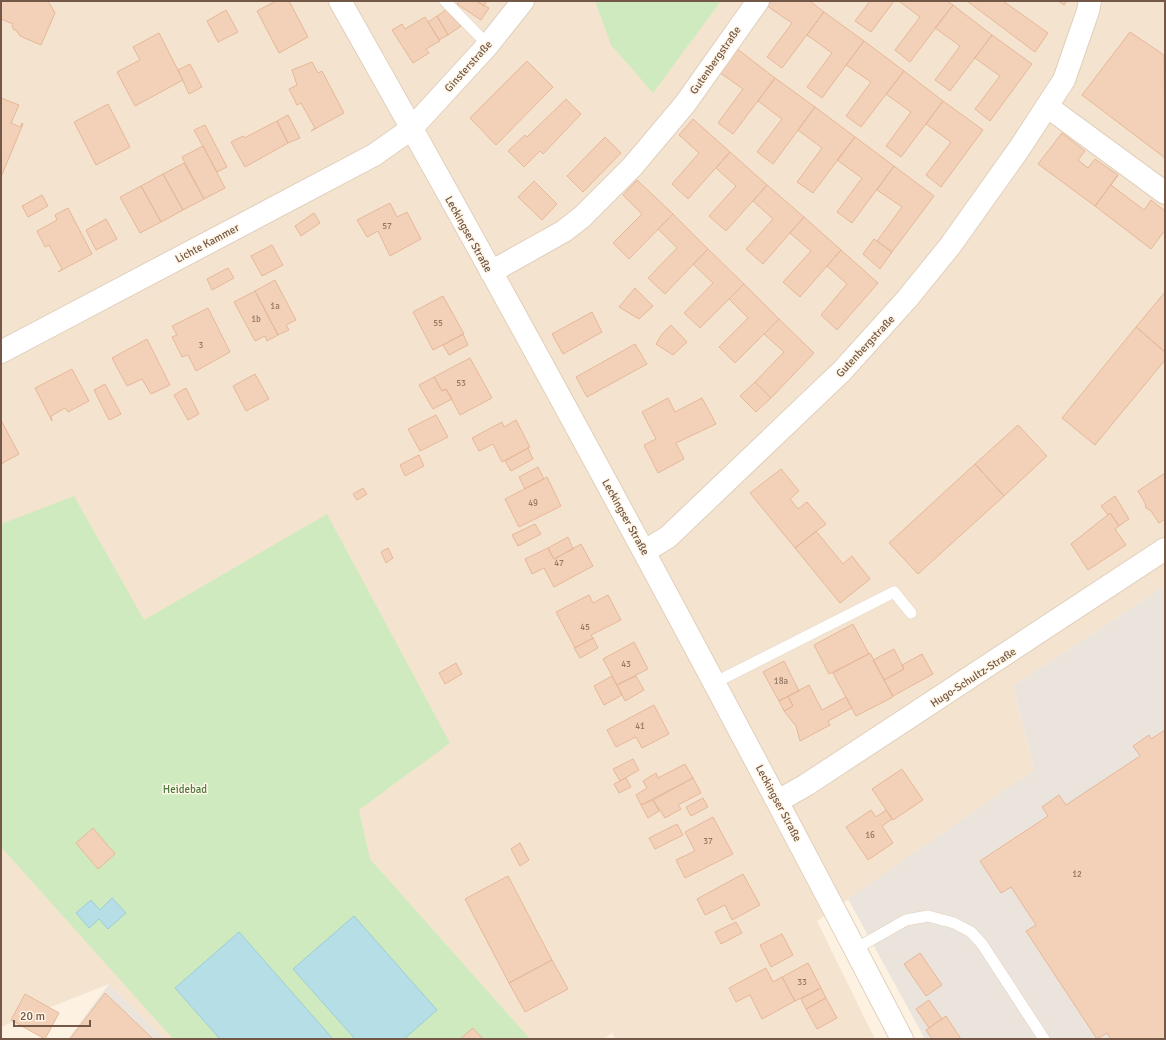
<svg xmlns="http://www.w3.org/2000/svg" width="1166" height="1040" viewBox="0 0 1166 1040" font-family="Signika,sans-serif">
  <style>
    .residential { fill: #f4e4cf }
    .industrial { fill: #ebe4dc }
    .green { fill: #d0eabf }
    .water { fill: #b5dee6; stroke: #9bcdd8 }
    .building { fill: #f3d1b8; stroke: #e6b798 }
    .lines { fill: none; stroke-linecap: round; stroke-linejoin: round }
    .lane-casing { stroke: #e1cfbc; stroke-width: 12 }
    .street-casing { stroke: #e1cfbc; stroke-width: 24 }
    .lane { stroke: #fff; stroke-width: 11 }
    .street { stroke: #fff; stroke-width: 22 }
    .labels { text-anchor: middle; stroke-width: 3; stroke-linejoin: round; paint-order: stroke }
    .number-label { font-size: 9px; fill: #947663 }
    .street-label { font-size: 11px; fill: #745847; stroke: #fff6e7 }
    .park-label { font-size: 11px; fill: #4f7a3f; stroke: #fff6e7 }
  </style>
  <rect width="100%" height="100%" fill="#fdf2e1"/>
  <path class="residential" d="M1,1H1165V586L1013,686L1034,770L817,921L875,1039H615L612,1033L604,1039H164L109,984L1,1027Z"/>
  <path class="industrial" d="M1165,586V1039H925L848,899L1034,770L1013,686Z
    M109,984L164,1039H68Z"/>
  <path class="green" d="M595,1H721L653,93L611,45Z
    M74,496L144,620L327,514L450,743L359,810L370,859L530,1039H173L1,847V524Z"/>
  <path class="water" d="M112,898L126,913L108,929L99,919L89,928L76,913L91,900L100,910Z
    M354,916L437,1010L404,1039H355L293,969Z
    M239,932L333,1039H220L175,988Z"/>
  <path class="building" d="M1,1H48L55,13L41,45L20,36L16,30H14L12,26L13,24L1,19Z
    M276,1H289L308,37L279,53L257,11Z
    M459,1H476L489,8L481,20L457,4Z
    M476,1H487L484,6Z
    M771,1H810L824,12L782,68L767,57L792,23L767,6Z
    M870,1H894L871,32L855,21Z
    M899,1H947L953,5L910,62L895,50L920,17Z
    M967,1H1003L1048,33L1035,52Z
    M1058,1H1067L1064,5Z
    M953,5L992,35L950,91L935,80L960,46L935,28Z
    M226,10L238,32L218,42L207,21Z
    M446,10L461,26L448,35L437,16Z
    M824,12L864,41L822,98L807,87L832,53L807,35Z
    M437,16L448,35L439,40L428,22Z
    M425,17L440,41L426,49L429,53L413,63L392,30L402,24L405,29Z
    M1130,32L1164,55L1165,158L1082,95Z
    M159,33L183,80L135,106L117,72L140,60L133,47Z
    M992,35L1032,64L990,121L975,109L1000,76L975,58Z
    M864,41L904,71L861,127L846,116L871,82L846,65Z
    M736,48L775,78L733,134L718,123L743,89L719,72Z
    M527,61L553,87L496,145L470,118Z
    M312,62L318,73L322,71L344,113L311,131L315,128L301,103L297,105L289,89L297,85L292,70Z
    M190,64L202,87L189,94L178,70Z
    M904,71L943,101L901,157L886,146L911,112L886,94Z
    M775,78L815,107L773,164L757,152L782,119L758,101Z
    M1,98L19,105L11,123L20,127L22,123L23,124L1,177Z
    M566,99L581,114L543,154L540,151L524,167L508,151L525,135L527,137Z
    M943,101L983,130L941,187L926,175L951,142L926,124Z
    M108,104L130,147L96,165L74,122Z
    M815,107L855,137L813,193L797,182L822,148L798,130Z
    M288,115L300,138L288,143L277,121Z
    M693,119L730,152L688,199L672,184L699,153L679,135Z
    M277,121L288,143L245,167L231,142L243,136L244,138Z
    M205,125L227,167L217,172L194,130Z
    M1062,133L1085,151L1078,160L1088,168L1095,159L1118,175L1095,206L1038,164Z
    M605,137L621,153L583,192L567,176Z
    M855,137L894,166L852,223L837,212L862,178L837,160Z
    M203,146L225,188L204,199L182,157Z
    M730,152L767,185L726,231L709,216L736,186L716,168Z
    M184,163L204,199L183,210L163,174Z
    M894,166L934,196L892,252L877,241L902,207L877,190Z
    M163,174L183,210L161,222L141,186Z
    M1118,175L1111,185L1144,210L1151,200L1165,211V230L1151,249L1095,206Z
    M637,180L673,214L629,259L613,243L642,214L623,195Z
    M534,181L557,204L542,220L518,197Z
    M767,185L804,217L763,264L746,249L773,219L753,201Z
    M141,186L161,222L140,233L120,197Z
    M42,195L48,206L28,217L22,206Z
    M390,203L397,217L407,212L421,239L390,256L378,231L367,237L357,220Z
    M68,208L92,254L58,272L62,269L49,245L45,247L37,231L57,220L55,215Z
    M314,213L320,223L301,236L295,226Z
    M673,214L708,249L665,294L648,278L677,248L658,229Z
    M804,217L841,250L800,297L783,282L811,251L790,233Z
    M106,219L117,239L96,250L86,230Z
    M874,239L892,252L880,269L863,254Z
    M272,245L283,265L262,276L251,256Z
    M708,249L744,284L700,328L684,313L713,283L693,264Z
    M841,250L878,283L837,330L821,315L847,284L827,266Z
    M228,268L234,278L212,290L207,279Z
    M275,280L296,320L286,325L289,330L278,335L255,291Z
    M744,284L779,319L735,363L719,347L748,318L729,299Z
    M635,288L653,306L639,319L619,307Z
    M255,291L278,335L267,341L265,336L255,341L234,302Z
    M1165,292V352L1136,327Z
    M443,296L464,334L433,350L413,312Z
    M208,308L230,352L196,371L188,355L182,357L172,337L177,335L172,326Z
    M592,312L602,332L563,354L552,334Z
    M779,319L814,353L771,398L755,382L784,352L764,334Z
    M671,325L687,342L673,355L656,344L662,334Z
    M1136,327L1165,352V360L1095,445L1062,418Z
    M463,334L468,345L449,355L443,345Z
    M147,339L170,385L151,394L142,379L127,386L112,358Z
    M635,344L647,364L587,397L576,377Z
    M470,358L492,398L460,415L446,389L442,391L434,377Z
    M72,369L89,401L68,412L65,408L51,416L52,421L35,388Z
    M255,374L269,399L246,411L233,386Z
    M434,377L442,391L446,389L452,399L433,409L419,385Z
    M755,382L771,398L756,412L740,396Z
    M105,384L121,414L109,420L94,390Z
    M186,388L199,414L188,420L174,395Z
    M668,398L675,412L702,398L716,424L676,443L684,459L658,473L644,445L656,439L642,412Z
    M436,415L448,437L420,451L408,429Z
    M1,420L19,454L1,464Z
    M516,420L530,447L502,462L493,444L479,451L472,438L502,422L504,427Z
    M1018,425L1047,456L1004,496L975,464Z
    M528,448L533,459L511,471L505,461Z
    M419,455L424,466L405,476L400,465Z
    M975,464L1004,496L918,574L889,543Z
    M538,467L544,479L525,489L519,477Z
    M781,469L799,491L790,499L798,509L807,502L826,524L795,548L750,493Z
    M1165,473V519L1159,523L1151,511L1146,508L1145,503L1138,491Z
    M547,477L561,506L519,527L505,499Z
    M363,488L367,494L357,500L353,494Z
    M1115,496L1129,519L1119,526L1110,513L1108,515L1101,506Z
    M1110,513L1119,526L1115,529L1126,545L1088,570L1071,544Z
    M535,524L541,534L518,546L512,535Z
    M816,531L843,564L852,556L870,579L840,603L795,548Z
    M568,537L573,549L554,559L548,548Z
    M581,544L593,566L554,587L544,568L532,574L525,559L548,548L554,559Z
    M388,548L393,558L386,563L381,552Z
    M589,595L593,603L608,595L621,620L591,635L593,638L575,648L556,612Z
    M853,624L869,654L829,674L814,645Z
    M593,638L598,648L580,658L574,648Z
    M634,642L648,669L617,685L603,659Z
    M894,649L904,669L884,680L873,660Z
    M870,653L893,697L856,716L833,673Z
    M922,654L933,674L893,696L884,680L904,669L902,665Z
    M784,661L799,691L779,701L763,672Z
    M456,663L462,674L445,684L439,673Z
    M612,676L622,695L604,705L594,686Z
    M636,676L644,690L625,701L617,685Z
    M809,685L822,710L846,697L852,708L828,721L830,725L800,741L796,726L784,711L793,706L788,696Z
    M788,696L793,706L784,711L779,701Z
    M654,705L669,734L642,748L636,737L616,747L607,730Z
    M1165,730V1039H1111L1107,1033L1097,1039L1026,931L1036,925L1011,887L1001,893L980,861L1048,816L1042,807L1059,795L1066,805L1140,756L1133,746L1149,735L1151,739Z
    M633,759L639,770L620,781L613,769Z
    M685,764L693,778L641,805L636,795L647,788L643,781L656,773L658,778Z
    M902,769L923,800L893,820L872,789Z
    M626,778L631,787L619,793L614,784Z
    M693,778L701,793L678,805L681,809L665,818L653,800Z
    M703,798L708,807L691,816L686,807Z
    M653,800L659,811L648,818L641,805Z
    M871,810L876,817L886,810L892,819L882,826L893,843L868,860L846,827Z
    M713,817L733,854L685,878L676,860L695,851L685,832Z
    M677,824L683,835L655,849L649,838Z
    M93,828L115,854L98,869L76,843Z
    M520,843L529,860L520,866L511,849Z
    M743,874L760,905L732,920L725,905L705,915L697,899Z
    M508,876L552,960L509,983L465,899Z
    M736,922L742,933L721,944L715,932Z
    M782,934L793,955L771,967L760,945Z
    M920,953L942,985L926,996L904,964Z
    M552,960L568,989L525,1012L509,983Z
    M808,963L821,988L795,1001L782,977Z
    M766,968L773,982L782,977L795,1001L762,1019L750,995L736,1002L729,988Z
    M821,988L826,998L806,1009L801,999Z
    M105,993L153,1039H70Z
    M25,994L59,1013L45,1039L11,1020Z
    M826,998L837,1018L817,1029L806,1009Z
    M929,1000L942,1019L929,1028L916,1009Z
    M946,1016L961,1039H932L926,1030Z
    M473,1028L483,1039H460Z"/>
  <g class="lines">
    <g class="lane-casing">
      <path id="lane" d="M445,1L488,45
        M714,683L894,592L911,613
        M855,949L906,920L928,916L954,923L971,932L982,944L1044,1039"/>
    </g>
    <g class="street-casing">
      <path id="street" d="M340,1C534,343 720,690 902,1039
        M1048,107L1165,193
        M491,272L564,231L582,217L632,167L685,104L758,1
        M1,352L374,155L411,129L488,45L523,1
        M645,551L668,537L842,371L907,299L950,246L1019,149L1064,80L1088,11L1090,1
        M778,801L806,785L1165,549"/>
    </g>
    <use href="#lane" class="lane"/>
    <use href="#street" class="street"/>
  </g>
  <g class="labels">
    <g class="number-label">
      <text x="387" y="229">57</text>
      <text x="275" y="309">1a</text>
      <text x="256" y="322">1b</text>
      <text x="438" y="326">55</text>
      <text x="201" y="348">3</text>
      <text x="461" y="386">53</text>
      <text x="533" y="506">49</text>
      <text x="559" y="566">47</text>
      <text x="585" y="630">45</text>
      <text x="626" y="667">43</text>
      <text x="781" y="684">18a</text>
      <text x="640" y="729">41</text>
      <text x="870" y="838">16</text>
      <text x="708" y="844">37</text>
      <text x="1077" y="877">12</text>
      <text x="802" y="985">33</text>
    </g>
    <g class="street-label">
      <text transform="translate(715 60) rotate(-55)" y="4">Gutenbergstraße</text>
      <text transform="translate(468 66) rotate(-48)" y="4">Ginsterstraße</text>
      <text transform="translate(469 234) rotate(61)" y="4">Leckingser Straße</text>
      <text transform="translate(207 243) rotate(-28)" y="4">Lichte Kammer</text>
      <text transform="translate(865 346) rotate(-47)" y="4">Gutenbergstraße</text>
      <text transform="translate(626 517) rotate(61)" y="4">Leckingser Straße</text>
      <text transform="translate(973 677) rotate(-33)" y="4">Hugo-Schultz-Straße</text>
      <text transform="translate(779 803) rotate(62)" y="4">Leckingser Straße</text>
    </g>
    <g class="park-label">
      <text x="185" y="793">Heidebad</text>
    </g>
  </g>
  <rect width="1166" height="1040" fill="none" stroke="#745847" stroke-width="4"/>
  <path d="M14 1020v6h76v-6" fill="none" stroke="#745847" stroke-width="2"/>
  <text x="20" y="1020" font-size="12" fill="#745847" stroke="#fff6e7" stroke-width="3" paint-order="stroke">20 m</text>
</svg>
